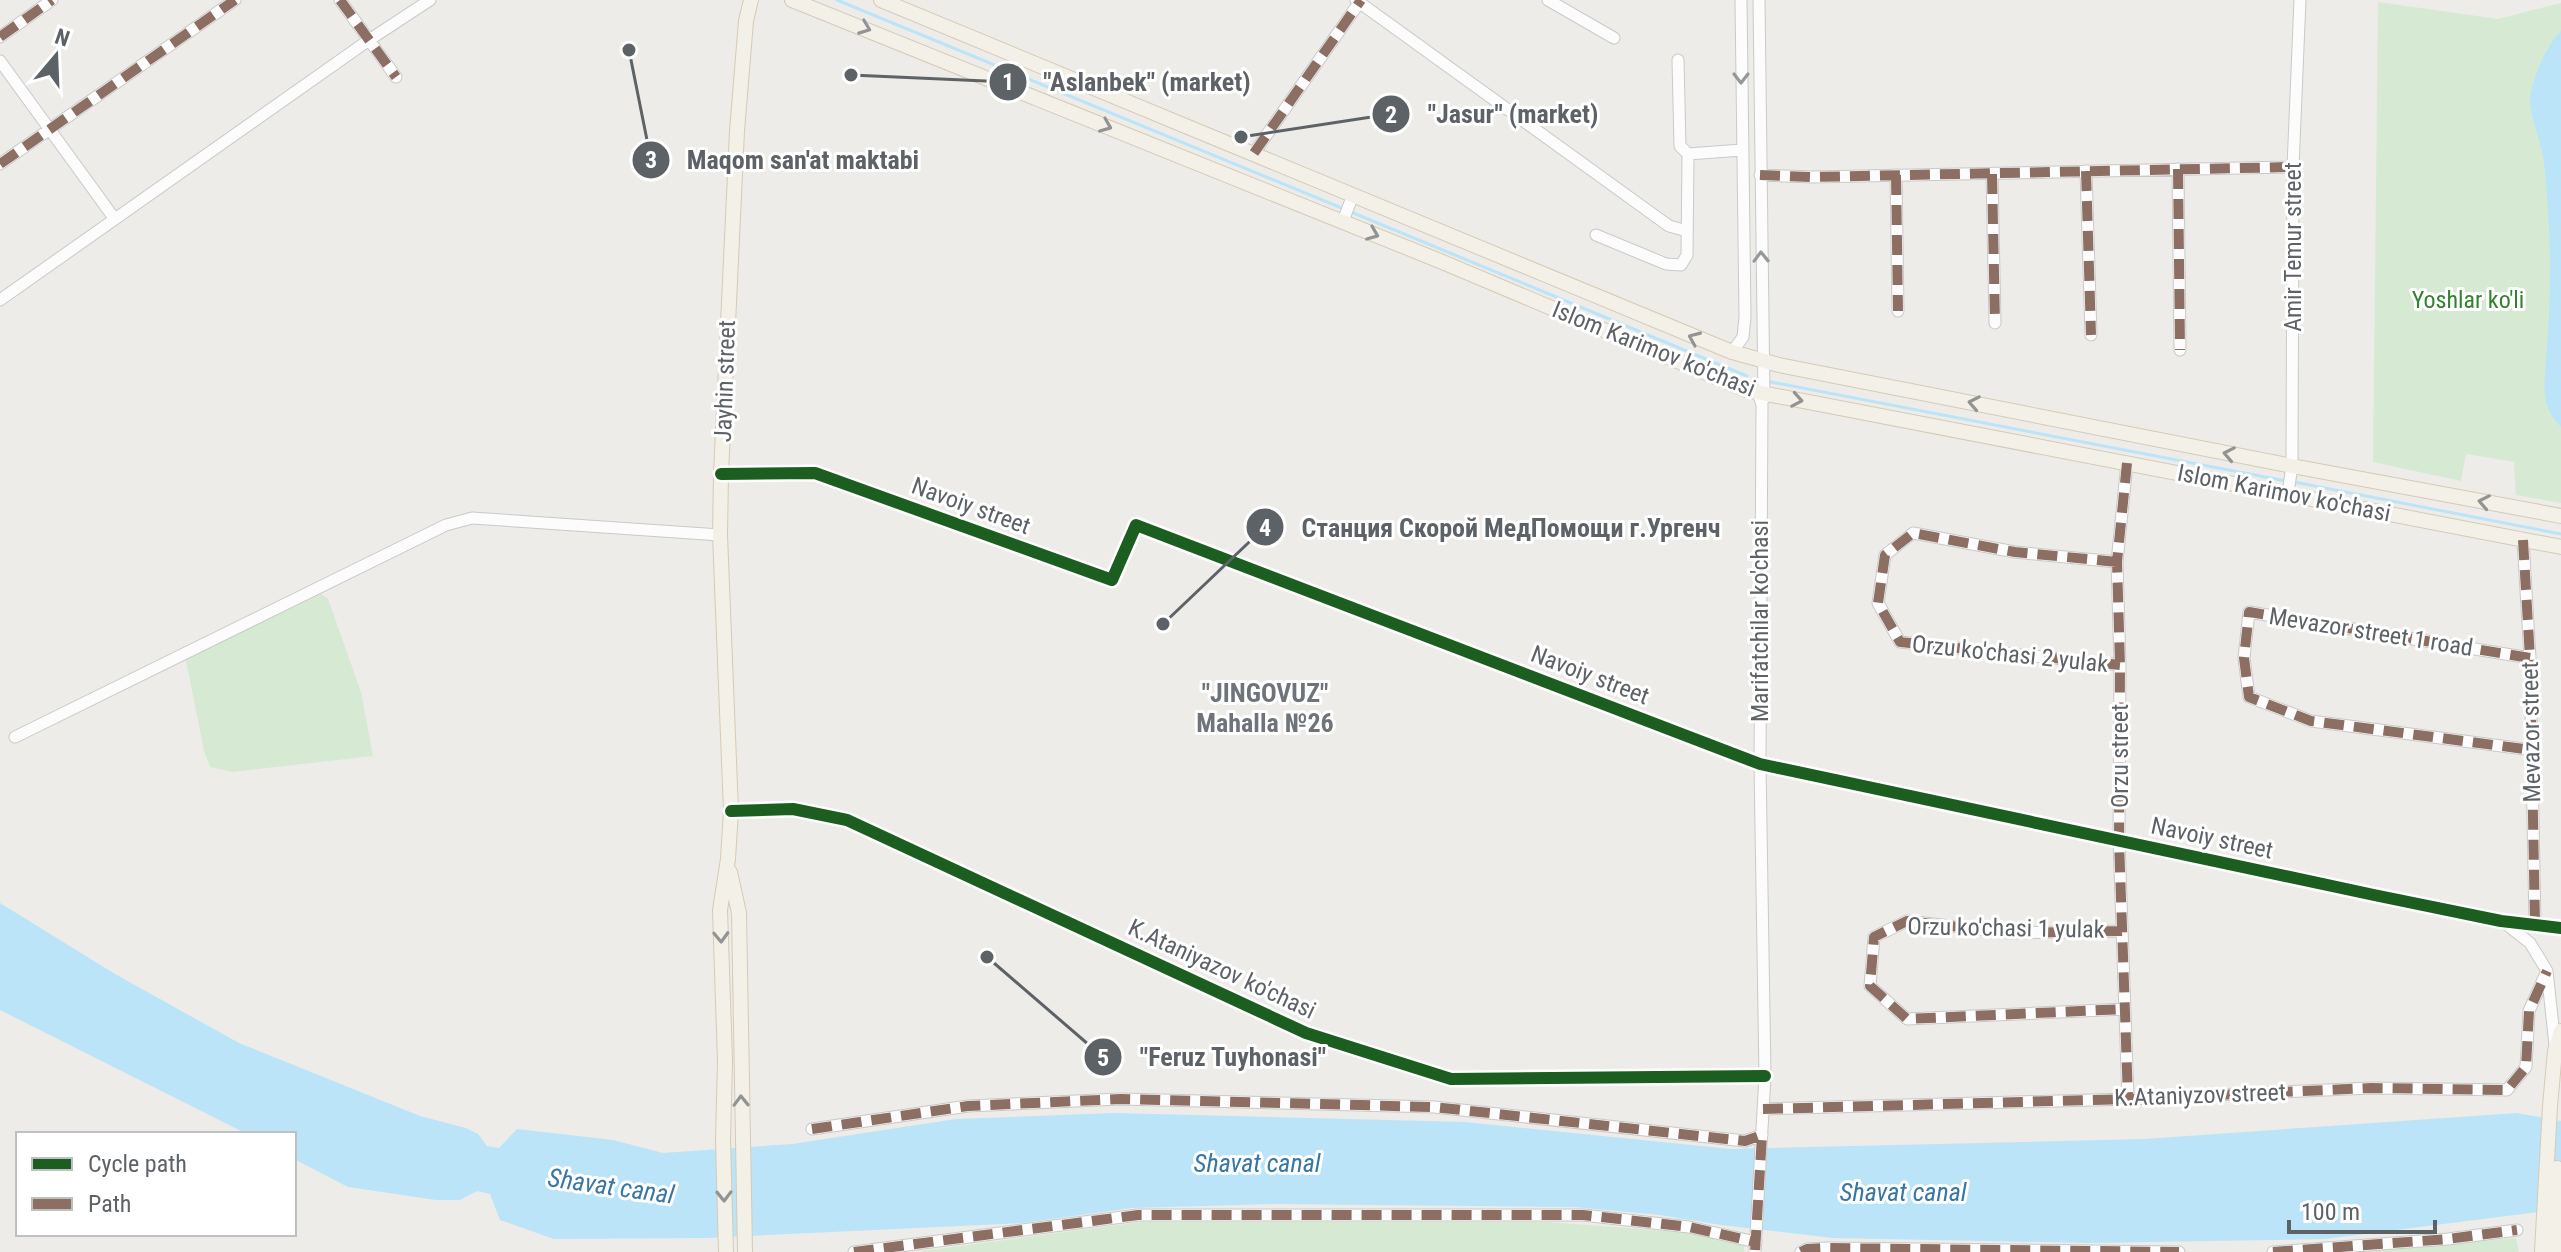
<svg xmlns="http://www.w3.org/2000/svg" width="2561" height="1252" viewBox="0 0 2561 1252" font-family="'Roboto Condensed',sans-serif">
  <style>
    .green { fill: #d6ead3 }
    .water { fill: #bbe4f8 }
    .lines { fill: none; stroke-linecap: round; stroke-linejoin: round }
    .stream { stroke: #bbe4f8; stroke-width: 3 }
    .minor-casing { stroke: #c9c9c9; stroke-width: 13 }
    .major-casing { stroke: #d6cab5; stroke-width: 16 }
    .minor { stroke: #fcfcfc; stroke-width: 11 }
    .major { stroke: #f3f0e8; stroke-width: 14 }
    .quiet { stroke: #8d6e63; stroke-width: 10; stroke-dasharray: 20 10; stroke-linecap: butt }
    .cycleway-casing { stroke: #fff; stroke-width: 17 }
    .cycleway { stroke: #1b5e20; stroke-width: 12 }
    .oneway { stroke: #929494 }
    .oneway2 { stroke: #95989b }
    .labels { text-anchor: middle; stroke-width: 6; stroke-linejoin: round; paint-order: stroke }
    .street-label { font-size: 24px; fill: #5d6267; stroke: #fff }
    .park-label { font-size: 24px; fill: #338230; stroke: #fff }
    .neighbourhood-label { font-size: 26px; font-weight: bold; fill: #6e7479; stroke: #fff }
    .water-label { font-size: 26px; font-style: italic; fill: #3876a5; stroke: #fff }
    .leader { fill: none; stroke: #5d6267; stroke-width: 3 }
    .callout-dot { fill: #5d6267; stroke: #fff; stroke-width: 3 }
    .mark-label { font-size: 24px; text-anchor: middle; font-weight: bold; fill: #fff }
    .callout-label { font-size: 26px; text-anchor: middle; font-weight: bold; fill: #5d6267; stroke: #fff; stroke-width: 6; stroke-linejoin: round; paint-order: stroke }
  </style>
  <rect width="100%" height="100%" fill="#edece8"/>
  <path class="green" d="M2378,2L2498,19L2561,3V503L2516,495L2514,462L2466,454L2461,481L2373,462Z
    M321,594L328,599L361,692L373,756L232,772L210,767L204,751L186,660Z
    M1140,1222H1547L1681,1232L1744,1243V1252H915Z
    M2516,1238L2519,1252H2340Z"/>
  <path class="water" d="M2561,31V427C2540,407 2544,385 2546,359C2552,293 2551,228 2544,163C2542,143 2532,123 2530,103C2529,85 2547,43 2561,31Z
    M0,903L115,974L239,1043L420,1116L466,1128L478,1134L487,1146L499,1148L517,1129L613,1140L663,1153L792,1144L956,1119L1114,1113L1465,1122L1731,1149L2144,1139L2517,1113L2561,1121V1209L2325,1239L2092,1243L1833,1238L1721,1225L1660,1215L1574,1207L1275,1204L1132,1208L1022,1223L706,1238L554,1239L500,1220L490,1194L477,1191L460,1200H436L348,1187L294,1159V1134H247L0,1010Z"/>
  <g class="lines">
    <path class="stream" d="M837,0L1344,209
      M1351,212L1747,376
      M1771,382L2286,481
      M2294,482L2561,534"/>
    <g class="minor-casing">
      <path id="minor" d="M340,0L396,77
        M1356,0L1669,226L1687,231
        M1548,0L1614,38
        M1759,0L1764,399
        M0,37L52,0
        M1678,60L1680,146L1688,154
        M0,61L114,218
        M1254,153L1361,0
        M0,164L235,0
        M2178,169L2180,350
        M2086,171L2091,335
        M1992,174L1995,323
        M1760,175L1812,177L2293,167
        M1896,175L1898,311
        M1343,221L1353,195
        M1596,235L1666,264L1681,265L1687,255L1688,154L1742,150
        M0,300L369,40L430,0
        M1732,352L1743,337L1745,317L1741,0
        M2127,463L2117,562L2120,665L2119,841L2128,1099
        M721,474L815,473L1112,580L1136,525L1760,764L2374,895L2501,921L2561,928
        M2288,493L2292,466L2293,167L2300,0
        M2523,540L2530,658L2535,924
        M2117,562L2015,552L1913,533L1885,555L1878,603L1900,642L2120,665
        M2530,658L2249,612L2244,658L2249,697L2311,721L2532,750
        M15,737L446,525L472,518L720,535
        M731,811L793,809L847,820L1306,1033L1451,1079L1765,1076
        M2502,921L2530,943L2547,971L2555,1045
        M2122,931L2010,933L1907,921L1874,937L1870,986L1907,1019L2125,1009
        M1763,1109L2128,1099L2371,1088L2507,1090L2526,1067L2529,1011L2547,971
        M812,1129L968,1106L1120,1099L1434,1107L1745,1141L1762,1135
        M854,1252L1138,1215H1583L1689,1227L1756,1242
        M1755,1252L1765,1076L1760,764L1762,405L1758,393
        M1801,1252L1807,1249L1827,1248L2179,1252
        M2273,1252L2448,1239L2517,1230"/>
    </g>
    <g class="major-casing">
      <path id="major" d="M792,0L1440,261L1746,390L2561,547
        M881,0L1732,352L1779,365L2292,466L2561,516
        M730,872L739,913L745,1252
        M726,1252L723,1140L725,1061L720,910L728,859L731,811L720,535L721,474L737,131L746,21L751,0
        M2542,1252L2550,1106L2555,1051L2561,1031
        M2554,1252L2557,1168"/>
    </g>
    <use href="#minor" class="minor"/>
    <use href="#major" class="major"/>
    <path class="quiet" d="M340,0L396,77
      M0,37L52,0
      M1254,153L1361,0
      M0,164L235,0
      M2178,169L2180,350
      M2086,171L2091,335
      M1992,174L1995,323
      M1760,175L1812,177L2293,167
      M1896,175L1898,311
      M2127,463L2117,562L2120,665L2119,841L2128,1099
      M2523,540L2530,658L2535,924
      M2117,562L2015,552L1913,533L1885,555L1878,603L1900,642L2120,665
      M2530,658L2249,612L2244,658L2249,697L2311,721L2532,750
      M2122,931L2010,933L1907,921L1874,937L1870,986L1907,1019L2125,1009
      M1763,1109L2128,1099L2371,1088L2507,1090L2526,1067L2529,1011L2547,971
      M812,1129L968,1106L1120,1099L1434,1107L1745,1141L1762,1135L1755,1252
      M854,1252L1138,1215H1583L1689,1227L1756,1242
      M1801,1252L1807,1249L1827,1248L2179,1252
      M2273,1252L2448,1239L2517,1230"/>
    <g class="cycleway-casing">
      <path id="cycleway" d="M721,474L815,473L1112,580L1136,525L1760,764L2374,895L2501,921L2561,928
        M731,811L793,809L847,820L1306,1033L1451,1079L1765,1076"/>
    </g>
    <use href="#cycleway" class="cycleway"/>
  </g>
  <defs><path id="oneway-chevron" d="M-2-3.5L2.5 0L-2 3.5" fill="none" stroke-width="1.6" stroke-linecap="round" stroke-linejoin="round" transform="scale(2)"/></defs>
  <g class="oneway">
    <use href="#oneway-chevron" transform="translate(865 28) rotate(21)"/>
    <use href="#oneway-chevron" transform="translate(1106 126) rotate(22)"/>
    <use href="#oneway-chevron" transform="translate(1373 234) rotate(22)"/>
    <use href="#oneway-chevron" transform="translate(1694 338) rotate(-157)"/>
    <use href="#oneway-chevron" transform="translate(1797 400) rotate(10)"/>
    <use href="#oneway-chevron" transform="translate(1974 403) rotate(-169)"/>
    <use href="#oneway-chevron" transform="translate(2229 454) rotate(-169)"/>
    <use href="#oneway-chevron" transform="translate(2484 502) rotate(-169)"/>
    <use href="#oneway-chevron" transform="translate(721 937) rotate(88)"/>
    <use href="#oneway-chevron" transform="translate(741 1101) rotate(-91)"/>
    <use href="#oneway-chevron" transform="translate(724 1196) rotate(89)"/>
  </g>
  <g class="oneway2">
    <use href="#oneway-chevron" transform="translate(1741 78) rotate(90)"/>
    <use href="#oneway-chevron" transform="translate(1761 257) rotate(-91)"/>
  </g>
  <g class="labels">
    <g class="street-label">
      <text transform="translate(2293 247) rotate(-90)" y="8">Amir Temur street</text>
      <text transform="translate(1654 349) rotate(22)" y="8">Islom Karimov ko'chasi</text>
      <text transform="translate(725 381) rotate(-88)" y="8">Jayhin street</text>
      <text transform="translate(2284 493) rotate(11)" y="8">Islom Karimov ko'chasi</text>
      <text transform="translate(971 506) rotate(20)" y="8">Navoiy street</text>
      <text transform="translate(1760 621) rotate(-90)" y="8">Marifatchilar ko'chasi</text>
      <text transform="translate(2371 632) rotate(9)" y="8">Mevazor street 1 road</text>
      <text transform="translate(2010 654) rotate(6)" y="8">Orzu ko'chasi 2 yulak</text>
      <text transform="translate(1590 675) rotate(21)" y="8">Navoiy street</text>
      <text transform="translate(2531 732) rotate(-91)" y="8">Mevazor street</text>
      <text transform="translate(2120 756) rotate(-90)" y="8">Orzu street</text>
      <text transform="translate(2212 838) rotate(12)" y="8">Navoiy street</text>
      <text transform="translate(2006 928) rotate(1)" y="8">Orzu ko'chasi 1 yulak</text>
      <text transform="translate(1222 969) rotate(25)" y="8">K.Ataniyazov ko'chasi</text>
      <text transform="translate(2200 1095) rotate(-2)" y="8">K.Ataniyzov street</text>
    </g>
    <g class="park-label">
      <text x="2468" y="308">Yoshlar ko'li</text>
    </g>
    <g class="neighbourhood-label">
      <text x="1265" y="702">"JINGOVUZ"<tspan x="1265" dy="30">Mahalla №26</tspan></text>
    </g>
    <g class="water-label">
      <text x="1257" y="1172">Shavat canal</text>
      <text transform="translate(611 1186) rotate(8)" y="9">Shavat canal</text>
      <text x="1903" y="1201">Shavat canal</text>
    </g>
  </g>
  <path class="leader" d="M851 75L1008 82M1241 137L1391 114M629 50L651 160M1163 624L1265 527M987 957L1103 1057"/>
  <g class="callout-dot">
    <circle cx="851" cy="75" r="8"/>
    <circle cx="1241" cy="137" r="8"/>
    <circle cx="629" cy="50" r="8"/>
    <circle cx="1163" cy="624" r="8"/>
    <circle cx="987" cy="957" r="8"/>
    <circle cx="1008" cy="82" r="20"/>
    <circle cx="1391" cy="114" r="20"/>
    <circle cx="651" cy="160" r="20"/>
    <circle cx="1265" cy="527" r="20"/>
    <circle cx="1103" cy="1057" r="20"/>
  </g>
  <g class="mark-label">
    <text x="1008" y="90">1</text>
    <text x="1391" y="123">2</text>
    <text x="651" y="168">3</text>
    <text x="1265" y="536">4</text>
    <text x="1103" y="1066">5</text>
  </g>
  <g class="callout-label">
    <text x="1147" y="91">"Aslanbek" (market)</text>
    <text x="1513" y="123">"Jasur" (market)</text>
    <text x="803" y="169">Maqom san'at maktabi</text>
    <text x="1511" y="537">Станция Скорой МедПомощи г.Ургенч</text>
    <text x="1233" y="1066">"Feruz Tuyhonasi"</text>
  </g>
  <rect x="16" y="1132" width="280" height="104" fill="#ffffff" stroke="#bec0c2" stroke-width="2"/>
  <rect x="32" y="1158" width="40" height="12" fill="#1b5e20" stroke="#bec0c2" stroke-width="2"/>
  <text x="88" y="1172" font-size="24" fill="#5d6267">Cycle path</text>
  <rect x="32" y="1198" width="40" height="12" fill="#8d6e63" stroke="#bec0c2" stroke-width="2"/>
  <text x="88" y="1212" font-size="24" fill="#5d6267">Path</text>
  <g transform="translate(56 56) rotate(19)" stroke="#ffffff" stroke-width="6" paint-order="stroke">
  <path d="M0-6L14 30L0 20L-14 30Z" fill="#5d6267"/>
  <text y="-12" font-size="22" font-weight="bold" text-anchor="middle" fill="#5d6267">N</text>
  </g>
  <path d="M2289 1220v12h146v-12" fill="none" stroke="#5d6267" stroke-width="4"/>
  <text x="2301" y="1220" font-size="24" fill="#5d6267" stroke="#ffffff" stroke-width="6" paint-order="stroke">100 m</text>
</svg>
